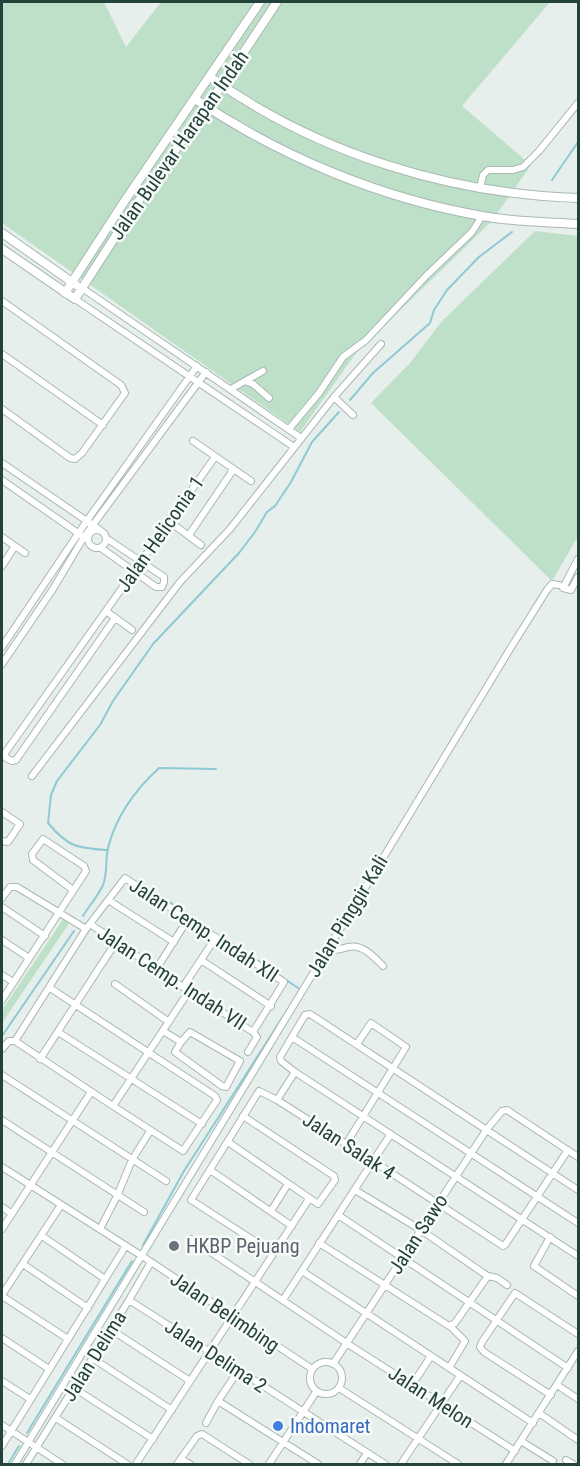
<svg xmlns="http://www.w3.org/2000/svg" width="580" height="1466" viewBox="0 0 580 1466" font-family="'Roboto Condensed',sans-serif">
  <style>
    .green { fill: #bfe0c8 }
    .lines { fill: none; stroke-linecap: round; stroke-linejoin: round }
    .stream { stroke: #8ec9d4; stroke-width: 2 }
    .minor-casing { stroke: #a8b8b2; stroke-width: 8 }
    .tertiary-casing { stroke: #a8b8b2; stroke-width: 10 }
    .minor { stroke: #fff; stroke-width: 6 }
    .tertiary { stroke: #fff; stroke-width: 8 }
    .worship-dot { fill: #6b7280; stroke: #f7fbf9; stroke-width: 2 }
    .shop-dot { fill: #3f7fe0; stroke: #f7fbf9; stroke-width: 2 }
    .labels { text-anchor: middle; stroke-width: 5; stroke-linejoin: round; paint-order: stroke }
    .street-label { font-size: 20px; fill: #24423a; stroke: #f7fbf9 }
    .worship-label { font-size: 20px; fill: #5b616d; stroke: #f7fbf9; text-anchor: start }
    .shop-label { font-size: 20px; fill: #366cbe; stroke: #f7fbf9; text-anchor: start }
  </style>
  <rect width="100%" height="100%" fill="#e6efeb"/>
  <path class="green" d="M2,2H104L126,47L161,2H550L462,106L531,165L491,222L356,353L300,432L2,223Z
    M535,231L578,236V536L552,581L371,403L410,363L442,321Z
    M66,915L72,919L2,1023V1010Z"/>
  <g class="lines">
    <path class="stream" d="M552,180L578,142
      M350,400L373,373L430,323L434,310L447,290L479,257L512,232
      M107,850C77,848 68,847 48,823L51,795L57,781L100,725L113,701L153,644L239,553L255,532L267,512L275,506L291,482L312,442L339,412
      M148,888L211,929
      M83,916C89,906 98,896 103,885C108,872 105,861 108,848C116,816 135,790 159,768L216,769
      M223,937L301,990
      M2,1036L74,931
      M143,1245L184,1171L288,1009
      M27,1433L132,1261
      M8,1464L19,1446"/>
    <g class="minor-casing">
      <path id="minor" d="M480,188L483,175L488,170H513L523,167L539,151L578,103
        M82,288L301,438
        M75,299L294,447
        M2,301L121,385L125,393L82,453L75,459L70,458L2,409
        M2,354L103,425
        M245,381L263,371
        M231,389L245,381L253,384L269,398
        M334,397L353,415
        M289,429L319,393L343,357L366,340L426,276L472,232L482,216
        M193,441L251,481
        M2,463L100,530
        M2,480L88,540
        M170,522L201,545
        M88 539a9 9 0 1 1 18 0a9 9 0 1 1-18 0Z
        M189,535L233,470
        M2,537L25,553
        M101,548L156,587H162L164,582V577L106,538
        M578,559L563,588L571,590L578,577
        M2,566L15,546
        M106,611L132,630
        M115,618L16,760L12,761L6,758L5,753L215,457
        M2,647L86,522L197,366
        M2,664L53,589L84,537L206,372
        M32,776L180,582L230,529L334,397L381,344
        M2,812L20,824L8,842L2,841
        M2,898L10,887H17L86,929
        M108,900L174,942
        M2,907L45,936
        M90,924L189,991L253,1032
        M2,940L29,958
        M328,949C336,951 340,949 348,947C363,944 374,957 383,966
        M201,960L271,1006
        M157,968L188,919
        M2,975L13,982
        M115,984L169,1022
        M183,987L216,937
        M50,988L215,1096L217,1100L183,1151L113,1106
        M2,1000L86,871L84,866L43,839L32,854L33,860L73,890
        M163,1031L181,1042
        M58,1032L202,1124
        M190,1032L240,1061L226,1087L222,1086L175,1052L181,1042Z
        M292,1037L578,1223
        M15,1041L113,1106L189,991
        M2,1049L9,1041H15L86,929L125,878L284,982L253,1032
        M248,1052L257,1037L253,1032
        M40,1059L116,942
        M2,1075L166,1181
        M277,1100L295,1072
        M2,1120L144,1212
        M228,1142L318,1204L335,1180L334,1176L243,1116
        M346,1144L406,1047L371,1023L357,1044
        M2,1167L142,1256L312,1369
        M210,1170L292,1226
        M578,1190L310,1014L305,1015L280,1057L281,1061L295,1072L578,1256
        M2,1207L12,1214
        M271,1211L288,1184
        M338,1215L568,1368
        M2,1229L91,1092
        M100,1229L117,1196L132,1160L150,1131
        M42,1236L105,1279
        M550,1237L534,1266L578,1296
        M191,1239L351,1346L515,1451
        M319,1243L449,1326L455,1323L485,1280L488,1276L483,1273L421,1230L355,1190
        M273,1253L191,1200L259,1091L277,1100L373,1161L503,1246L505,1245L568,1150
        M23,1264L88,1308
        M302,1271L533,1423
        M488,1276L497,1278L507,1285
        M2,1295L61,1205
        M2,1296L68,1339
        M129,1300L385,1464
        M283,1300L390,1135
        M110,1329L190,1381
        M2,1338L49,1369
        M92,1358L172,1410
        M310 1378a16 16 0 1 1 32 0a16 16 0 1 1-32 0Z
        M333,1364L487,1129L502,1111L507,1110L578,1157
        M449,1368L465,1341L450,1326
        M238,1371L218,1401L318,1464
        M2,1381L30,1399
        M412,1385L431,1356
        M557,1385L578,1399
        M74,1388L153,1439
        M339,1388L458,1464
        M551,1395L484,1352L480,1347L482,1342L515,1293L578,1334
        M539,1413L578,1440
        M56,1418L127,1464
        M206,1423L218,1401
        M2,1425L62,1464
        M521,1441L553,1461
        M2,1446L125,1247
        M181,1459L190,1464
        M566,1460L573,1464
        M15,1464L510,649L547,590L552,584L559,585
        M26,1464L129,1300L151,1262
        M136,1464L309,1199
        M177,1464L197,1436L202,1434L249,1464
        M269,1464L316,1392
        M360,1464L367,1453
        M401,1464L460,1376
        M506,1464L578,1351"/>
    </g>
    <g class="tertiary-casing">
      <path id="tertiary" d="M210,77C317,153 448,194 578,198
        M195,99C281,157 380,198 482,216C514,222 546,222 578,224
        M2,233L76,285
        M2,249L75,299L135,206L222,85L277,2
        M65,293L124,202L260,2"/>
    </g>
    <use href="#minor" class="minor"/>
    <use href="#tertiary" class="tertiary"/>
  </g>
  <circle class="worship-dot" cx="174" cy="1246" r="6"/>
  <circle class="shop-dot" cx="278" cy="1426" r="6"/>
  <g class="labels">
    <g class="street-label">
      <text transform="translate(179 145) rotate(-55)" y="7">Jalan Bulevar Harapan Indah</text>
      <text transform="translate(160 534) rotate(-55)" y="7">Jalan Heliconia 1</text>
      <text transform="translate(347 916) rotate(-59)" y="7">Jalan Pinggir Kali</text>
      <text transform="translate(204 930) rotate(33)" y="7">Jalan Cemp. Indah XII</text>
      <text transform="translate(172 978) rotate(33)" y="7">Jalan Cemp. Indah VII</text>
      <text transform="translate(349 1146) rotate(33)" y="7">Jalan Salak 4</text>
      <text transform="translate(418 1234) rotate(-57)" y="7">Jalan Sawo</text>
      <text transform="translate(225 1312) rotate(34)" y="7">Jalan Belimbing</text>
      <text transform="translate(94 1356) rotate(-58)" y="7">Jalan Delima</text>
      <text transform="translate(216 1356) rotate(33)" y="7">Jalan Delima 2</text>
      <text transform="translate(431 1397) rotate(33)" y="7">Jalan Melon</text>
    </g>
    <g class="worship-label">
      <text x="186" y="1253">HKBP Pejuang</text>
    </g>
    <g class="shop-label">
      <text x="290" y="1433">Indomaret</text>
    </g>
  </g>
  <rect width="580" height="1466" fill="none" stroke="#24423a" stroke-width="6"/>
</svg>
